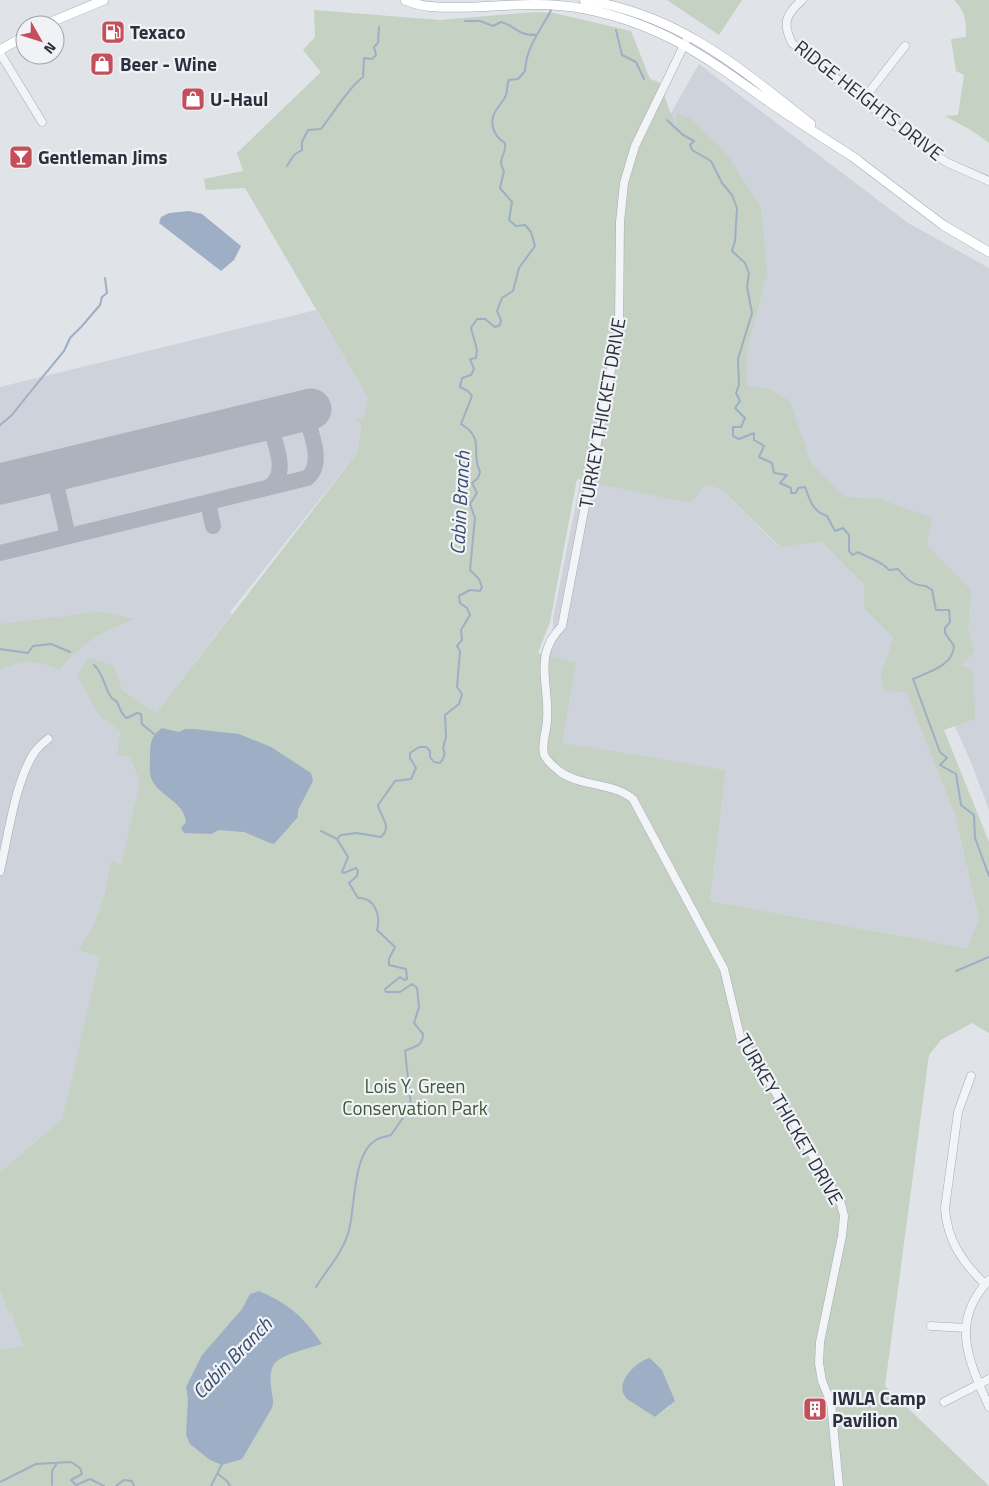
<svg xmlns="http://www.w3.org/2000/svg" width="989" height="1486" viewBox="0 0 989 1486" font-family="'Titillium Web',sans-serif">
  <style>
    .built { fill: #ced2da }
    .green { fill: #c5d1c2; fill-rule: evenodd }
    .water { fill: #9eafc5 }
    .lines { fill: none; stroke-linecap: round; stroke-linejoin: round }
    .stream { stroke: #9eafc5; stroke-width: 2 }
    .taxiway { stroke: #aeb2bc; stroke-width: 16 }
    .runway { stroke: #aeb2bc; stroke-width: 41 }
    .minor-casing { stroke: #a6aab2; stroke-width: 9 }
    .major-casing { stroke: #a0a7b3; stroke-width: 10 }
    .minor { stroke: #f3f4f7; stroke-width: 8 }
    .major { stroke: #fff; stroke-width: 9 }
    .labels { text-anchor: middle; stroke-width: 4.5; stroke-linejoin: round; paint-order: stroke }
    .poi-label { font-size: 19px; font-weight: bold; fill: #2a303e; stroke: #f0f2f6; text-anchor: start }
    .street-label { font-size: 19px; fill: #2a303e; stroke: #f0f2f6 }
    .park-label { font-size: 19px; fill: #3d5938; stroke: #f0f2f6 }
    .water-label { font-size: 20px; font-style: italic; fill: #374d6f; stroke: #f0f2f6 }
  </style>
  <rect width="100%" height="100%" fill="#e0e3e8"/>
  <path class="built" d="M699,64L908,223L989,268V810L970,760L873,542L631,343L655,141Z
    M316,310L368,398L357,453L230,612L232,614L156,713L123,691L114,666L100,717L120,731L117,755L130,758L140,782L121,864L111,862L101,906L90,936L77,949L101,956L64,1117L0,1172V670L18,662H43L60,670L84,643L117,626L0,646V387Z
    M589,438L722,490L779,547L821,540L864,585V609L893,638L881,674L906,691L954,813L979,920L967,948L710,901L726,770L549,743L548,678L550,649L553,640V618Z
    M0,1290L8,1313L11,1311L23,1346L0,1350Z"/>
  <path class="green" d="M667,0H742L719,35Z
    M954,0H989V143L971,130L945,116L958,115L964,75L956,71L951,39L966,37C966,20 966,13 954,0Z
    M314,10L440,20L535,12L554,13L631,31L650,79L659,82L676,127L677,114L690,118L726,153L761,208L767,273L747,350L746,386L769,389L790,401L811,463L844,497L879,499L932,518L927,545L971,590L968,628L974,652L961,665L973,670L975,719L944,730L989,842V1033L972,1023L941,1040L929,1055L885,1386L989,1486H0V1350L23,1346L11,1312L8,1313L0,1290V1172L63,1118L100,956L77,950C100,925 104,894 111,861L121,864L140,782L130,758L117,755L120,731L100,717L77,675L89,658L114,666L123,691L156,713L357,453L362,425L354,420L364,417L368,398L245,188L206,190L204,179L243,171L237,153L321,72L303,50L315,37ZM577,479L690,503L706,484L722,490L780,547L821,541L864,585V609L893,638L881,674L883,691L906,692L954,813L979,919L967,948L710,901L726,770L562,743L576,663L538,653L550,622ZM665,1377L669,1388L670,1406L655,1417L623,1395Z
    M96,611L135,619C100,633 85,640 60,670C36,659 24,659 0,670V624L83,614Z"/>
  <path class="water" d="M189,211L202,214L241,246L234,260L221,271L159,223L161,217L169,213Z
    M162,728L179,732L185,729H193L239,734L271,747L311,773L313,781L298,810V817L274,844L270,843L244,832L219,830L211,834L184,833L181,828L186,822C184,801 158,796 151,778C149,771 150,761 150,755C150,742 152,735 162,728Z
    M259,1291C290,1305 302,1315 322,1344C310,1348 283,1354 275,1363C270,1369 270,1378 271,1385C271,1394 275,1399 272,1408L242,1459L222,1465L210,1460L190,1444L186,1435L188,1399L186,1387L202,1355L242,1309L250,1294Z
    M650,1358L662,1370L675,1401L655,1417L627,1399C612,1385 636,1361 650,1358Z"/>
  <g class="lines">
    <path class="stream" d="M465,21H480L493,26L501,22C517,26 515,35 536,35
      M616,30L622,55L636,62L644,79
      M667,120L683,135L694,141L690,145L692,150L711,161L722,183L732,195L737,208L735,241L732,251L745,263L749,273L747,287L752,313L738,359L739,385L736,393L740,401L735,408L745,418L741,427H733V436L739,439L754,433V440L764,446L759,457L772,463L774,473L787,475L780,483L791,488V493H796L798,488L805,487C810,500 812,511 827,516L835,531L843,528L849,535V551L853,555L858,552C868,558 882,561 889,570L898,569C906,579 914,586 926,586L932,590L936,610H949L950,622L945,628V633L954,646C953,666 928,672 913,679L940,752L947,758L940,765L956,774L961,805L974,815L975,838L989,876
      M287,166L294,155L302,150V142L308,130L321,129C333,114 348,88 363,77L364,58L372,59L376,55L374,47L378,43L379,27
      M0,425L12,415L31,391L64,351L70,338L82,326L100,305L102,297L107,293L105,278
      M0,649L28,653L33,646L51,644L70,652
      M94,665C104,674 104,687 111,697C112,699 116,701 117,702C120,708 121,715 127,718L137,713L141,714L142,724L154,734
      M321,831L337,839
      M956,971L989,957
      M316,1287C327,1269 341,1255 348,1234C356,1210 351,1155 376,1140C380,1137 387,1137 391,1135L411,1106L405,1051C414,1046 423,1047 423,1034L414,1023L419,1007L417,988L412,984L400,992H386L385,989L400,977L404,980L407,979L406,969L389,965V959L395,947L377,930C381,916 375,897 358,898L349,883L357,876L358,871L356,868L344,873L342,872L348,857L337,839L341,835L357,833L381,837C393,826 380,817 378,805L395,781L411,779L416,768L410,758V753L419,747H426L430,751V757L434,762L440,763C444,758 446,754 443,748L446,737L445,715L459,704L462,694L457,687L460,651L457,646L462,640L461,630L470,615L467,608L460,603L459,596L470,590L480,591L482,587L479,579L470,570L475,518L470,504L477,493L472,483L478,478L480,472C470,452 486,439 461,424L472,396L468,391L460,387L462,378L471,375L474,369L470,359L476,358L477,350L471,328L477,319H485L495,327L500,325L501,320L497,311L502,298L513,291L519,268L535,246L531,232L525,225L516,226L509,220L512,202L500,188L504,171C496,159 507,155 505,143C493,136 488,121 497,109C500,104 504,101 506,95C508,90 506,86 509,80L518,79L525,71C526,46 542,29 552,8
      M218,1474L227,1481L230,1486
      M0,1482L36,1464L71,1462L80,1468L82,1474L71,1480L76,1485L90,1479L104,1486
      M52,1485V1471L57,1463
      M116,1486L124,1480L132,1481L134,1486
      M211,1486L222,1464"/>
    <path class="taxiway" d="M268,419C273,439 291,474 269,487
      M53,471L68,536
      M208,503L213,526
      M0,553L307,478C326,463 309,429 304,410"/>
    <path class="runway" d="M0,484L311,409"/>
    <g class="minor-casing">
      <path id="minor" d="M802,0C786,14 782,23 792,43L918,144L948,163L989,181
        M686,41L635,146L624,183L620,222L619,328L562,626C532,656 550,684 547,720C547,731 541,742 544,754C546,761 554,766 559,771C580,787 612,782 633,799L724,969L741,1040L763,1071L841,1204L844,1216L842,1236L820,1342L819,1363L822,1381L831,1403L839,1486
        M0,53L42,122
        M863,100L905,46
        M0,871C8,837 15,782 34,753C37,748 43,743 48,739
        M971,1076L958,1112L945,1208C947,1240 962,1262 985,1284
        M989,1280C949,1322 969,1361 989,1407
        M931,1326L966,1328
        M944,1402L989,1379"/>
    </g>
    <g class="major-casing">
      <path id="major" d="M405,0C428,10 451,7 476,7C512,5 549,2 585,9C662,24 707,58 769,102C798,122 828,141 858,160
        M584,0C678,14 740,68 811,124
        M44,25L104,0
        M0,50L25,36
        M853,157L943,225L989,252"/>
    </g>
    <use href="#minor" class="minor"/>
    <use href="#major" class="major"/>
  </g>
  <defs>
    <g id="fuel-square" transform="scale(1.25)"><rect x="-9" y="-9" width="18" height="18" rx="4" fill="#c44e5a" stroke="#f0f2f6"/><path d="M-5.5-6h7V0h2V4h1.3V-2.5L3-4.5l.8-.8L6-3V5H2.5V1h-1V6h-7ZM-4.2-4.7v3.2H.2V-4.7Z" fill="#fff"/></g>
    <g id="shop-square" transform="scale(1.25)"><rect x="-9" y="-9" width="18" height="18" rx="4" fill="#c44e5a" stroke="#f0f2f6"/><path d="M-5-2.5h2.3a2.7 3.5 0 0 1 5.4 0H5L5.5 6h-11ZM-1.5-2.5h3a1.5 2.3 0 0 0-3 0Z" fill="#fff"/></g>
    <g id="bar-square" transform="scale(1.25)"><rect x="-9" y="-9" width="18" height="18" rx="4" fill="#c44e5a" stroke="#f0f2f6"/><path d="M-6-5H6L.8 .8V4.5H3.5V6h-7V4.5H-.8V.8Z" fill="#fff"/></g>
    <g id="building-square" transform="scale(1.25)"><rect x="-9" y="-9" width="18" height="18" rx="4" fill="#c44e5a" stroke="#f0f2f6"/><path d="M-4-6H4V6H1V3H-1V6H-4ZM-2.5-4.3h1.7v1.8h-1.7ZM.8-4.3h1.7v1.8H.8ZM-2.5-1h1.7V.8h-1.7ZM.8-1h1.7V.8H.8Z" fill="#fff"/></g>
  </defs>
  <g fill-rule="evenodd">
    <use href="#fuel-square" x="113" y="32"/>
    <use href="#shop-square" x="102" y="64"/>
    <use href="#shop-square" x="193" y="99"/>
    <use href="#bar-square" x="21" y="157"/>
    <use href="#building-square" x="815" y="1409"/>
  </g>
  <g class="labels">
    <g class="poi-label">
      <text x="130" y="39">Texaco</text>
      <text x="120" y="71">Beer - Wine</text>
      <text x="210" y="106">U-Haul</text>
      <text x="38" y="164">Gentleman Jims</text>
      <text x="832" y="1405">IWLA Camp<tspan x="832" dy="22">Pavilion</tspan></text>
    </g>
    <g class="street-label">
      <text transform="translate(869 100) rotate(38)" y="7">RIDGE HEIGHTS DRIVE</text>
      <text transform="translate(602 413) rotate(-80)" y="7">TURKEY THICKET DRIVE</text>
      <text transform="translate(790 1119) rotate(60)" y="7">TURKEY THICKET DRIVE</text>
    </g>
    <g class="park-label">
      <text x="415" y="1093">Lois Y. Green<tspan x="415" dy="22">Conservation Park</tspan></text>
    </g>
    <g class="water-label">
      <text transform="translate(460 503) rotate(-87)" y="7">Cabin Branch</text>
      <text transform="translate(232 1358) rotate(-46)" y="7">Cabin Branch</text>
    </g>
  </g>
  <g transform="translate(40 40) rotate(129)"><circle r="24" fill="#f0f2f6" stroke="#a1a4ac"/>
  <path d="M0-4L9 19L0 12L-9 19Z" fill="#c44e5a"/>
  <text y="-8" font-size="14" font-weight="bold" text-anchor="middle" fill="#2a303e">N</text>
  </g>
</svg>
